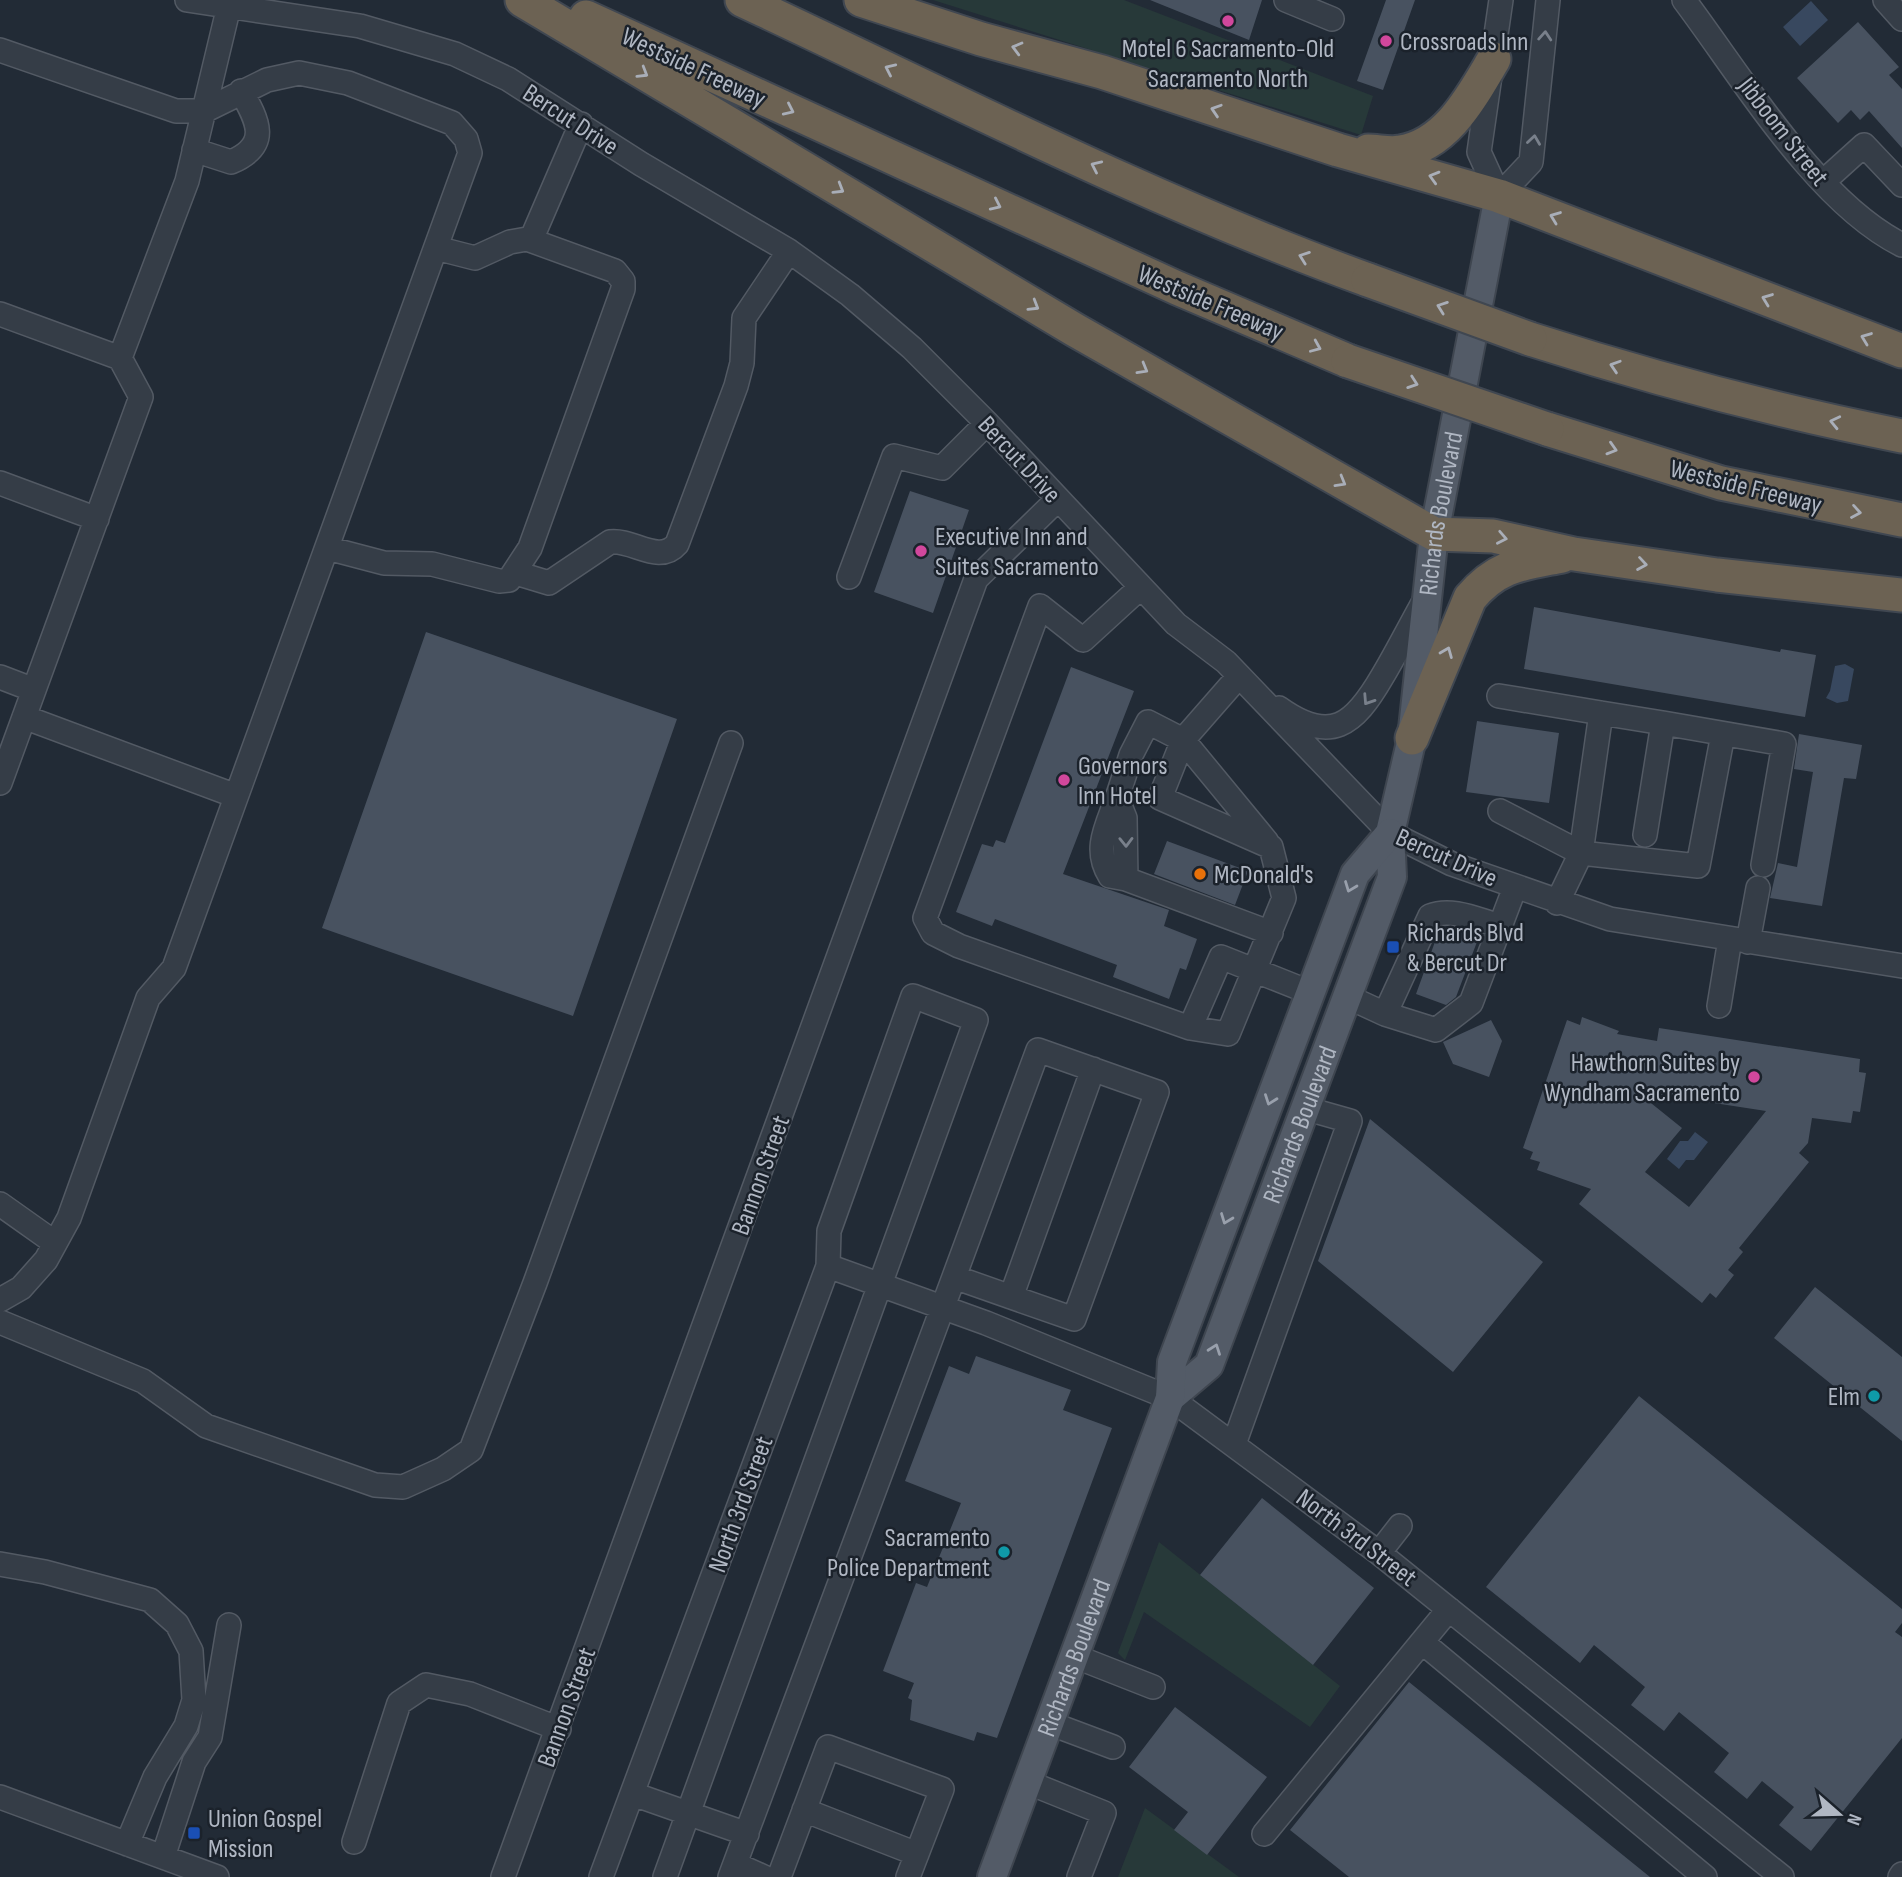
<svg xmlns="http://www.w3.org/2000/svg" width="1902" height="1877" viewBox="0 0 1902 1877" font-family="'Sofia Sans Condensed',sans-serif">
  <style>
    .green { fill: #273939 }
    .water { fill: #38485f }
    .building { fill: #485260; fill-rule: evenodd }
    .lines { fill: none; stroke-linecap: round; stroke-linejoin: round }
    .minor-casing { stroke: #535a64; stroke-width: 26 }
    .major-casing { stroke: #3f4650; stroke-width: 32 }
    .highway-casing { stroke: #404751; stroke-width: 37 }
    .minor { stroke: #353d47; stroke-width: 23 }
    .major { stroke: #535b67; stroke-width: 28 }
    .highway { stroke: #6c6253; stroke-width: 33 }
    .highway-bridge-casing { stroke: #404751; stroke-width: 37; stroke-linecap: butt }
    .highway-bridge { stroke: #6c6253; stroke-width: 33 }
    .oneway { stroke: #79808b }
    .oneway2 { stroke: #a9aeb8 }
    .oneway3 { stroke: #99a0ac }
    .hotel-dot { fill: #d1479c; stroke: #1b222b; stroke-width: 2.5 }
    .food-dot { fill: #e8710a; stroke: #1b222b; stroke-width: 2.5 }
    .transit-dot { fill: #1a4fb4; stroke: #1b222b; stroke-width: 2.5 }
    .culture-dot { fill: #0f9aa8; stroke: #1b222b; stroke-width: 2.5 }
    .labels { text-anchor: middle; stroke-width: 5; stroke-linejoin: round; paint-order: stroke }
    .poi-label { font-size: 26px; fill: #b0b7c3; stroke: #1b222b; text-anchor: start }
    .street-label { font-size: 26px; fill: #b0b7c3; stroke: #1b222b }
  </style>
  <rect width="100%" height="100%" fill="#222b36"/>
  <path class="green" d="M933,0H1124L1373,96L1361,135Z
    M1159,1542L1340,1686L1310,1727L1144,1612L1125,1660L1118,1653Z
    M1145,1808L1239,1877H1118Z"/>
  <path class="water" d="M1811,1L1828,20L1800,46L1783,27Z
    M1845,664L1854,669L1848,701L1837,703L1826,698L1830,691L1835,666Z
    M1695,1132L1708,1142L1694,1160H1686L1679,1169L1667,1159L1680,1141H1688Z"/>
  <path class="building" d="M1150,0H1262L1249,40Z
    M1386,0H1415L1383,90L1357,81Z
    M1858,22L1899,67L1889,75L1902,89V148L1869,111L1860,120L1851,110L1838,123L1797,78Z
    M910,491L969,510L933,613L874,592Z
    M1534,607L1780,652L1781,649L1816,655L1805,717L1524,669Z
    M426,632L677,719L573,1016L322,928Z
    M1071,667L1134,691L1063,874L1169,910L1164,926L1197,939L1186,970L1180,968L1169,999L1113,977L1117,965L995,919L992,926L956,912L982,844L993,847L996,840L1005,843Z
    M1477,721L1559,733L1549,803L1466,792Z
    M1799,734L1862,745L1856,779L1844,778L1822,906L1770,898L1778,863L1797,867L1813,772L1794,769Z
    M1167,841L1248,871L1235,905L1154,874Z
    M1440,928L1480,934L1456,997L1446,1005L1416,994Z
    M1582,1017L1619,1031L1617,1034L1657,1041L1659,1028L1860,1059L1859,1072L1866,1073L1860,1112L1853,1111L1851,1123L1812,1118L1808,1143L1799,1153L1809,1162L1739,1248L1743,1252L1728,1270L1734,1275L1716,1298L1710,1293L1702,1303L1579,1204L1591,1189L1537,1170L1540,1162L1530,1159L1533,1152L1523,1148L1567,1020L1580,1025ZM1636,1091L1766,1111L1689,1207L1645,1172L1682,1128Z
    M1491,1020L1502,1041L1489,1077L1453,1064L1443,1042Z
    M1370,1119L1543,1262L1453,1372L1318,1261Z
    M1815,1287L1902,1357V1441L1774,1338Z
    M976,1356L1071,1390L1063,1410L1112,1428L997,1738L977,1732L974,1741L910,1720L912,1700L908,1698L914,1683L883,1671L916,1583L927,1587L961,1503L905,1481L949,1366L969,1374Z
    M1639,1396L1902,1609V1623L1895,1632L1902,1637V1738L1811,1851L1779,1825L1794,1807L1762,1781L1747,1799L1714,1772L1729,1753L1679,1712L1664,1731L1631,1705L1645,1687L1594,1645L1580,1663L1486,1587Z
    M1262,1498L1374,1588L1313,1665L1200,1575Z
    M1409,1682L1650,1877H1349L1290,1830Z
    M1175,1707L1267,1777L1207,1855L1174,1830L1188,1812L1129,1767Z"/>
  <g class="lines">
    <g class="minor-casing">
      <path id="minor" d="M187,0L360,26L455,54L508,79L641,164L789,251L850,295L912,348L987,423L1176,624L1226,662L1390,833L1452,864L1610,919L1902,966
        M1286,0L1332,19
        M1501,0L1479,152L1499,196L1531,162L1548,0
        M1684,0C1742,77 1816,202 1902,245
        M1885,0L1902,19
        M0,50L176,111H204L267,80L299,73L348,83L452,123L466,139L470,153L174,968L148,998L69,1218L46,1260L21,1288L0,1300
        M194,150L231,162C271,145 258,121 241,91
        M1823,182L1864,145L1902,185
        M531,240L581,124
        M0,314L120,358
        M0,483L97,519
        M327,548L384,563L432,564L499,581L509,580L530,548L623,289V281L615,271L527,239L510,242L475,258L436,248
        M516,573L549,583L610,542C633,539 659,565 677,544L736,386L742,363L744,318L789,251
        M849,577L894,456L942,468L987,423
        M1141,587L1083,640L1040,606L925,918L933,933L959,946L1190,1028L1228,1034L1284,898L1271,847L1160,798L1183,740L1239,676
        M0,677L34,690
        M1499,696L1601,713
        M1279,708C1331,745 1354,725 1382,677C1397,652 1410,626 1424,601
        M24,717L236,796
        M1663,723L1784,744L1763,865
        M0,783L141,397L120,358L187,181L229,6
        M1117,798C1107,826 1093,849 1110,876L1126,879
        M1500,811L1581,853L1601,713L1663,723L1645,835
        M1267,842L1183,740L1148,722L1131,755L1117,798L1125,818L1126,879L1271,933
        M1557,903L1581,853L1698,866L1723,734
        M1748,942L1758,888
        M1346,996L1385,1014L1436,1030L1471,1003L1515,887
        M1719,1006L1730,939
        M1385,1014L1430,916C1452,907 1478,920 1500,926
        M1190,1028L1221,957L1309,992
        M0,1204L55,1243
        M828,1266L986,1323L1170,1398L1379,1553L1782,1877
        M1011,1297L1093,1069
        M0,1322L143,1381L206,1426L375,1485L403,1487L443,1469L471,1450L535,1283L731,743
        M1234,1444L1350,1121L1304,1108
        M1379,1553L1400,1526
        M0,1564L45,1572L150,1600L177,1624L191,1651L194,1700L186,1726L155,1777L127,1844
        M1422,1642L1705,1877
        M1074,1656L1153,1687
        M1049,1723L1113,1747
        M1027,1782L1104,1813L1079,1877
        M633,1794L747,1834
        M0,1797L217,1877
        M804,1810L917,1854
        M1264,1834L1449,1609
        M354,1842L399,1703L426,1685L470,1694L559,1729
        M163,1857L194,1762L210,1737L229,1625
        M735,1864L764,1877
        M503,1877L976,579L1058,499
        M601,1877L828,1266L829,1231L913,996L976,1020L665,1877
        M730,1877L954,1277L1074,1319L1157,1092L1038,1050L954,1277
        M779,1877L828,1747L942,1789L908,1877
        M1900,1877L1902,1874"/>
    </g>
    <g class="major-casing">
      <g id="major">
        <path id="s1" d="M1170,1398L1209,1365L1392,877L1390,833L1412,738L1434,534L1499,196"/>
        <path id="s2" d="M992,1877L1170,1398L1172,1362L1355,874L1390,833"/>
      </g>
    </g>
    <g class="highway-casing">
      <path id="highway" d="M522,0L1075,330L1434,534L1493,536L1574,554L1717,575L1902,595
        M742,0C949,97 1153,202 1368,280
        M861,0L981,39L1102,72L1338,150L1499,196L1902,351
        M586,17L1177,288L1348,361
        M1368,151C1378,151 1390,154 1400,152C1447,145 1472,96 1494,59
        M1530,339C1652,378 1775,411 1902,436
        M1547,429L1721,483L1902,520
        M1412,738L1470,598C1498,565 1521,564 1562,556"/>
    </g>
    <use href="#minor" class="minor"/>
    <use href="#major" class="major"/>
    <use href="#highway" class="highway"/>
    <g class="highway-bridge-casing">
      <path id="highway-bridge" d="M1368,280L1530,339
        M1348,361L1547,429"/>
    </g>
    <use href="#highway-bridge" class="highway-bridge"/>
  </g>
  <defs><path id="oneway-chevron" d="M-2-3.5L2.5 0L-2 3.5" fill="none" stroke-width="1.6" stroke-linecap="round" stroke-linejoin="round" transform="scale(1.75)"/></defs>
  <g class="oneway">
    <use href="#oneway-chevron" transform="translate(1545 36) rotate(-86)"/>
    <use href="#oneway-chevron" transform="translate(1534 140) rotate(-82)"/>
    <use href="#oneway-chevron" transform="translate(1368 700) rotate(123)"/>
    <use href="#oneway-chevron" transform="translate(1126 842) rotate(89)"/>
  </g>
  <g class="oneway2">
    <use href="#oneway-chevron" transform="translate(1017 48) rotate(-165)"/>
    <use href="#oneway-chevron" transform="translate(890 69) rotate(-155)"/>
    <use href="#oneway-chevron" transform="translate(643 73) rotate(31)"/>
    <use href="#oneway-chevron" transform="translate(789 110) rotate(25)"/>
    <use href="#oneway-chevron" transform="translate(1216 110) rotate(-162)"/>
    <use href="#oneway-chevron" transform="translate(1096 166) rotate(-155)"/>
    <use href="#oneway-chevron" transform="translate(1434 177) rotate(-164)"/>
    <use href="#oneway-chevron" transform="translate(839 189) rotate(31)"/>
    <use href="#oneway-chevron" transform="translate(996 205) rotate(25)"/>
    <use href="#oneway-chevron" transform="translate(1555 217) rotate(-159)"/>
    <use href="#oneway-chevron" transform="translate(1304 257) rotate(-160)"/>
    <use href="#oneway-chevron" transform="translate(1767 299) rotate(-159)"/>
    <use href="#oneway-chevron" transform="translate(1034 306) rotate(31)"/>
    <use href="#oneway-chevron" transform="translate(1442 307) rotate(-160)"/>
    <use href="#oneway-chevron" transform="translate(1866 338) rotate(-159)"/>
    <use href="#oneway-chevron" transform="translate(1316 347) rotate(23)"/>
    <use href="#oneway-chevron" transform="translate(1615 366) rotate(-162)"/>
    <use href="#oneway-chevron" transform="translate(1143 369) rotate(30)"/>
    <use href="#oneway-chevron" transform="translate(1413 383) rotate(19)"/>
    <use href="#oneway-chevron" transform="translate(1835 422) rotate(-167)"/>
    <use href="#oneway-chevron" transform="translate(1612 449) rotate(17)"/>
    <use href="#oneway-chevron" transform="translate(1341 482) rotate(30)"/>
    <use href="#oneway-chevron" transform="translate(1856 512) rotate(10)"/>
    <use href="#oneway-chevron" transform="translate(1502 538) rotate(11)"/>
    <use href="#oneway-chevron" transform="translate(1642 564) rotate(9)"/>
    <use href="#oneway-chevron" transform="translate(1447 652) rotate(-68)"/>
  </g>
  <g class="oneway3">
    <use href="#oneway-chevron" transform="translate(1350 887) rotate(111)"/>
    <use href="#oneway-chevron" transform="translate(1270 1100) rotate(110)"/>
    <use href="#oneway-chevron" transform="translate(1226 1219) rotate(111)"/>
    <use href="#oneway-chevron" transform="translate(1215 1349) rotate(-70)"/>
  </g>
  <g class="hotel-dot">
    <circle cx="1228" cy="21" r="7"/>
    <circle cx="1386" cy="41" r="7"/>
    <circle cx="921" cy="551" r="7"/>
    <circle cx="1064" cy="780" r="7"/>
    <circle cx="1754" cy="1077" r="7"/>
  </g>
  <circle class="food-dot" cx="1200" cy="874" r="7"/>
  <g class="transit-dot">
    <rect x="1386" y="940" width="14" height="14" rx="3.5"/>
    <rect x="187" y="1826" width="14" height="14" rx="3.5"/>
  </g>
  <g class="culture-dot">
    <circle cx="1874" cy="1396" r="7"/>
    <circle cx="1004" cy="1552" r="7"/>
  </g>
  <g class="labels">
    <g class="poi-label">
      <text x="1400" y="50">Crossroads Inn</text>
      <text x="1228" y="57" text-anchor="middle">Motel 6 Sacramento-Old<tspan x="1228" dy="30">Sacramento North</tspan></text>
      <text x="935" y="545">Executive Inn and<tspan x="935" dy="30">Suites Sacramento</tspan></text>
      <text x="1078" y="774">Governors<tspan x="1078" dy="30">Inn Hotel</tspan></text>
      <text x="1214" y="883">McDonald's</text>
      <text x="1407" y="941">Richards Blvd<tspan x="1407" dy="30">&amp; Bercut Dr</tspan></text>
      <text x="1740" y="1071" text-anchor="end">Hawthorn Suites by<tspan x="1740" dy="30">Wyndham Sacramento</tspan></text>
      <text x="1860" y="1405" text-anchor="end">Elm</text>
      <text x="990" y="1546" text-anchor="end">Sacramento<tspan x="990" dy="30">Police Department</tspan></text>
      <text x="208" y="1827">Union Gospel<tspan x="208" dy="30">Mission</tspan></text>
    </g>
    <g class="street-label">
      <text transform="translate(694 67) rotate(25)" y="9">Westside Freeway</text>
      <text transform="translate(571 119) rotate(33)" y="9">Bercut Drive</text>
      <text transform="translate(1784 131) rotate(52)" y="9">Jibboom Street</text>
      <text transform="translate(1211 302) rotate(23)" y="9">Westside Freeway</text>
      <text transform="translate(1020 459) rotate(47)" y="9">Bercut Drive</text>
      <text transform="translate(1746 486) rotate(14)" y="9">Westside Freeway</text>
      <text dy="9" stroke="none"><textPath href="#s1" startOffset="940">Richards Boulevard</textPath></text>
      <text transform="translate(1447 857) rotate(24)" y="9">Bercut Drive</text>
      <text dy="9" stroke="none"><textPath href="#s1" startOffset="308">Richards Boulevard</textPath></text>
      <text transform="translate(760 1175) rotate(-70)" y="9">Bannon Street</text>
      <text transform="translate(740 1504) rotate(-70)" y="9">North 3rd Street</text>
      <text transform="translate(1357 1537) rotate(37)" y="9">North 3rd Street</text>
      <text dy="9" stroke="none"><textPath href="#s2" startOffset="234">Richards Boulevard</textPath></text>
      <text transform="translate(566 1707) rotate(-70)" y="9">Bannon Street</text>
    </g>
  </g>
  <g transform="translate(1839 1814) rotate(110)" stroke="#1b222b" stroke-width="5" paint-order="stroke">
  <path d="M0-5L12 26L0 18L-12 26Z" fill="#b0b7c3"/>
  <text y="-10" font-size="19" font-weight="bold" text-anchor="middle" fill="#b0b7c3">N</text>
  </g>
</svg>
